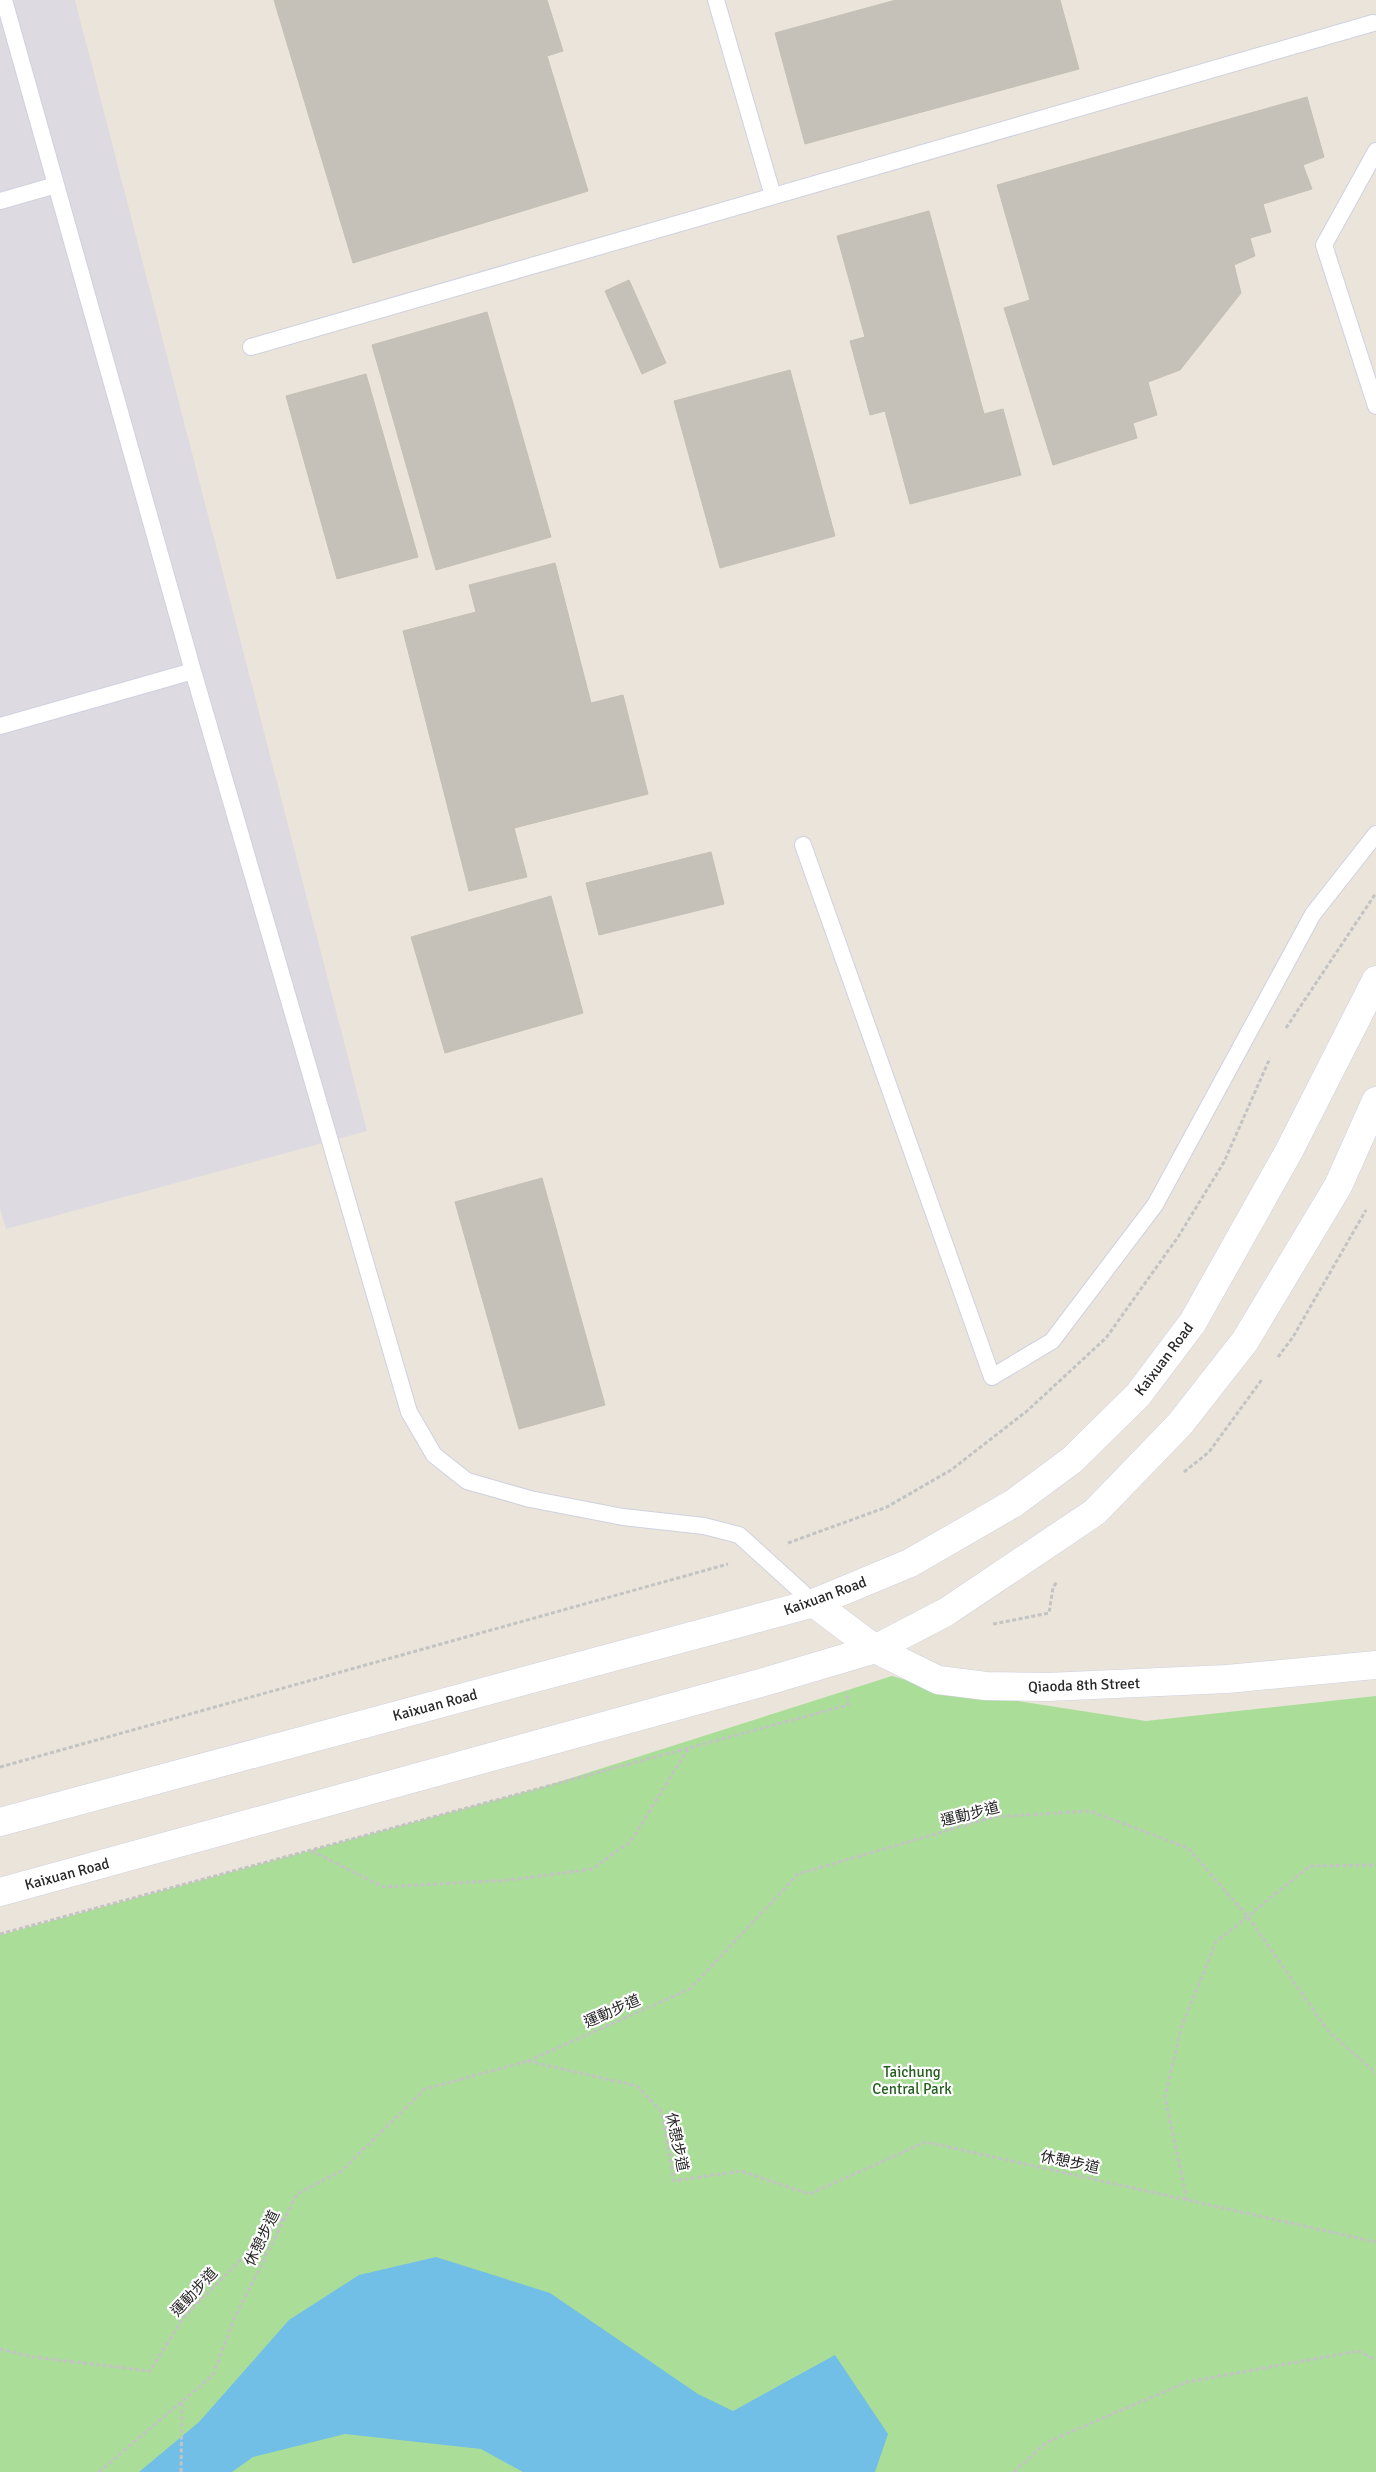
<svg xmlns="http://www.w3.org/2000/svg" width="1376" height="2472" viewBox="0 0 1376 2472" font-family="Signika,'Noto Sans TC',sans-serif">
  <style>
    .industrial { fill: #dddae2 }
    .green { fill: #aade98 }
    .water { fill: #71bee7 }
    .building { fill: #c5c1b9; stroke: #c4c0b4 }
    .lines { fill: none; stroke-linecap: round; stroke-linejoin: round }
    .lane-casing { stroke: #cfd1e0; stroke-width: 18 }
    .street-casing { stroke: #cfd1e0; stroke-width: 29 }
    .secondary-casing { stroke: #cfd1e0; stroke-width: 29 }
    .path { stroke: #c3c3c3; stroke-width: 3; stroke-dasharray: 4 2.5; stroke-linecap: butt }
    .lane { stroke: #fff; stroke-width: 16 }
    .street { stroke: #fff; stroke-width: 28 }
    .secondary { stroke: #fff; stroke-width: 28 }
    .labels { text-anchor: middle; stroke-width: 4.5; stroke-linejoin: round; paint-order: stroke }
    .street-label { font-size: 15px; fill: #282828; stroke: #fff }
    .park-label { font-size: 15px; fill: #25601d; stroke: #fff }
  </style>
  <rect width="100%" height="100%" fill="#eae4da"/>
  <path class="industrial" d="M0,0H75L367,1131L6,1229L0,1208Z"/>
  <path class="green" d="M892,1676L934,1688L1146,1721L1376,1696V2472H0V1935L540,1788Z"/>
  <path class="water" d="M436,2257L550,2293L698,2394L733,2411L835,2355L888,2434L875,2472H523L481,2449L345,2434L253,2457L232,2472H139L199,2422L289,2320L359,2275Z"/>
  <path class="building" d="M274,0H547L563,51L547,56L588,191L353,263Z
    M896,0H1060L1079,69L805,144L775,33Z
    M1307,97L1324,157L1303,165L1312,189L1263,204L1271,232L1250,238L1255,256L1234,265L1241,293L1180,370L1148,382L1157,415L1133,423L1137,438L1053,465L1004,308L1030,300L997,185Z
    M929,211L984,414L1003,409L1021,475L910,504L885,411L870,415L850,341L865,337L837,236Z
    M629,280L666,363L642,374L605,291Z
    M487,312L551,537L436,570L372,345Z
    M790,370L835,536L720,568L674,401Z
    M366,374L418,557L337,579L286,396Z
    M555,563L591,703L623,695L648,794L514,828L527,877L469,891L403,631L476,612L469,585Z
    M711,852L724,904L599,935L586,883Z
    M551,896L583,1013L445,1053L411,937Z
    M542,1178L605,1405L519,1429L455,1202Z"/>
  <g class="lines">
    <g class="lane-casing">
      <path id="lane" d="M4,0L193,671L409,1412L434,1455L467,1481L530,1499L623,1517L704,1526L739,1535L814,1603
        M716,0L773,196
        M1376,151L1324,245L1376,406
        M0,201L56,185
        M251,347L1373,23
        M0,726L193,671
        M803,845L992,1377L1052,1341L1155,1205L1313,914L1376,834"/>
    </g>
    <g class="street-casing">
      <path id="street" d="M814,1603L875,1649L938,1680L986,1686L1048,1687L1227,1679L1376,1665"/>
    </g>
    <g class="secondary-casing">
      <path id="secondary" d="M0,1822L814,1603L910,1563L1014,1503L1072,1460L1138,1395L1193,1322L1289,1151L1376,980
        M0,1892L764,1682L875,1649L946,1612L1095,1512L1180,1424L1245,1341L1338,1186L1376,1101"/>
    </g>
    <path class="path" d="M1286,1028L1376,893
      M1278,1357L1293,1337L1366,1210
      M1184,1472L1209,1452L1263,1378
      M788,1543L887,1507L951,1470L1027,1411L1106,1338L1178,1237L1224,1162L1270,1058
      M993,1624L1049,1613L1053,1588L1057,1581
      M0,1767L728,1564
      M312,1851L383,1887L510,1880L592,1869L631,1841L689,1747
      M0,1934L848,1705L847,1692
      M528,2061L690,1989L798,1874L994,1817L1090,1811L1188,1848L1248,1917L1329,2032L1376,2073
      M1187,2200L1165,2097L1181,2028L1216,1942L1310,1866L1376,1865
      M0,2349L33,2357L150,2371L183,2318L284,2216
      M99,2472L213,2375L234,2319L297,2194L341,2171L425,2089L528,2061L637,2086L662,2112L674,2181L741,2171L809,2194L926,2142L1376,2242
      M181,2472L182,2402
      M1014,2472L1047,2442L1187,2382L1358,2351L1376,2360"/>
    <use href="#lane" class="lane"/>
    <use href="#street" class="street"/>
    <use href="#secondary" class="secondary"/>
  </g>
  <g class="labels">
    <g class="street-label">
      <text transform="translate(1164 1359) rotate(-53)" y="5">Kaixuan Road</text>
      <text transform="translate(825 1596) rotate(-20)" y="5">Kaixuan Road</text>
      <text transform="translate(1084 1685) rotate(-2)" y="5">Qiaoda 8th Street</text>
      <text transform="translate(435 1705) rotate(-15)" y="5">Kaixuan Road</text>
      <text transform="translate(970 1814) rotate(-14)" y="5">運動步道</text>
      <text transform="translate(67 1874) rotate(-15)" y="5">Kaixuan Road</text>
      <text transform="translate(612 2011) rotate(-24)" y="5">運動步道</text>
      <text transform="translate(677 2142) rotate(78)" y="5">休憩步道</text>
      <text transform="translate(1070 2162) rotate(12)" y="5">休憩步道</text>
      <text transform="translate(262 2238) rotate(-64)" y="5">休憩步道</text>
      <text transform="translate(194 2292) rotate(-47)" y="5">運動步道</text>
    </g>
    <g class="park-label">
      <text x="912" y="2077">Taichung<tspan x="912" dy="17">Central Park</tspan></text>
    </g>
  </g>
</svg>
